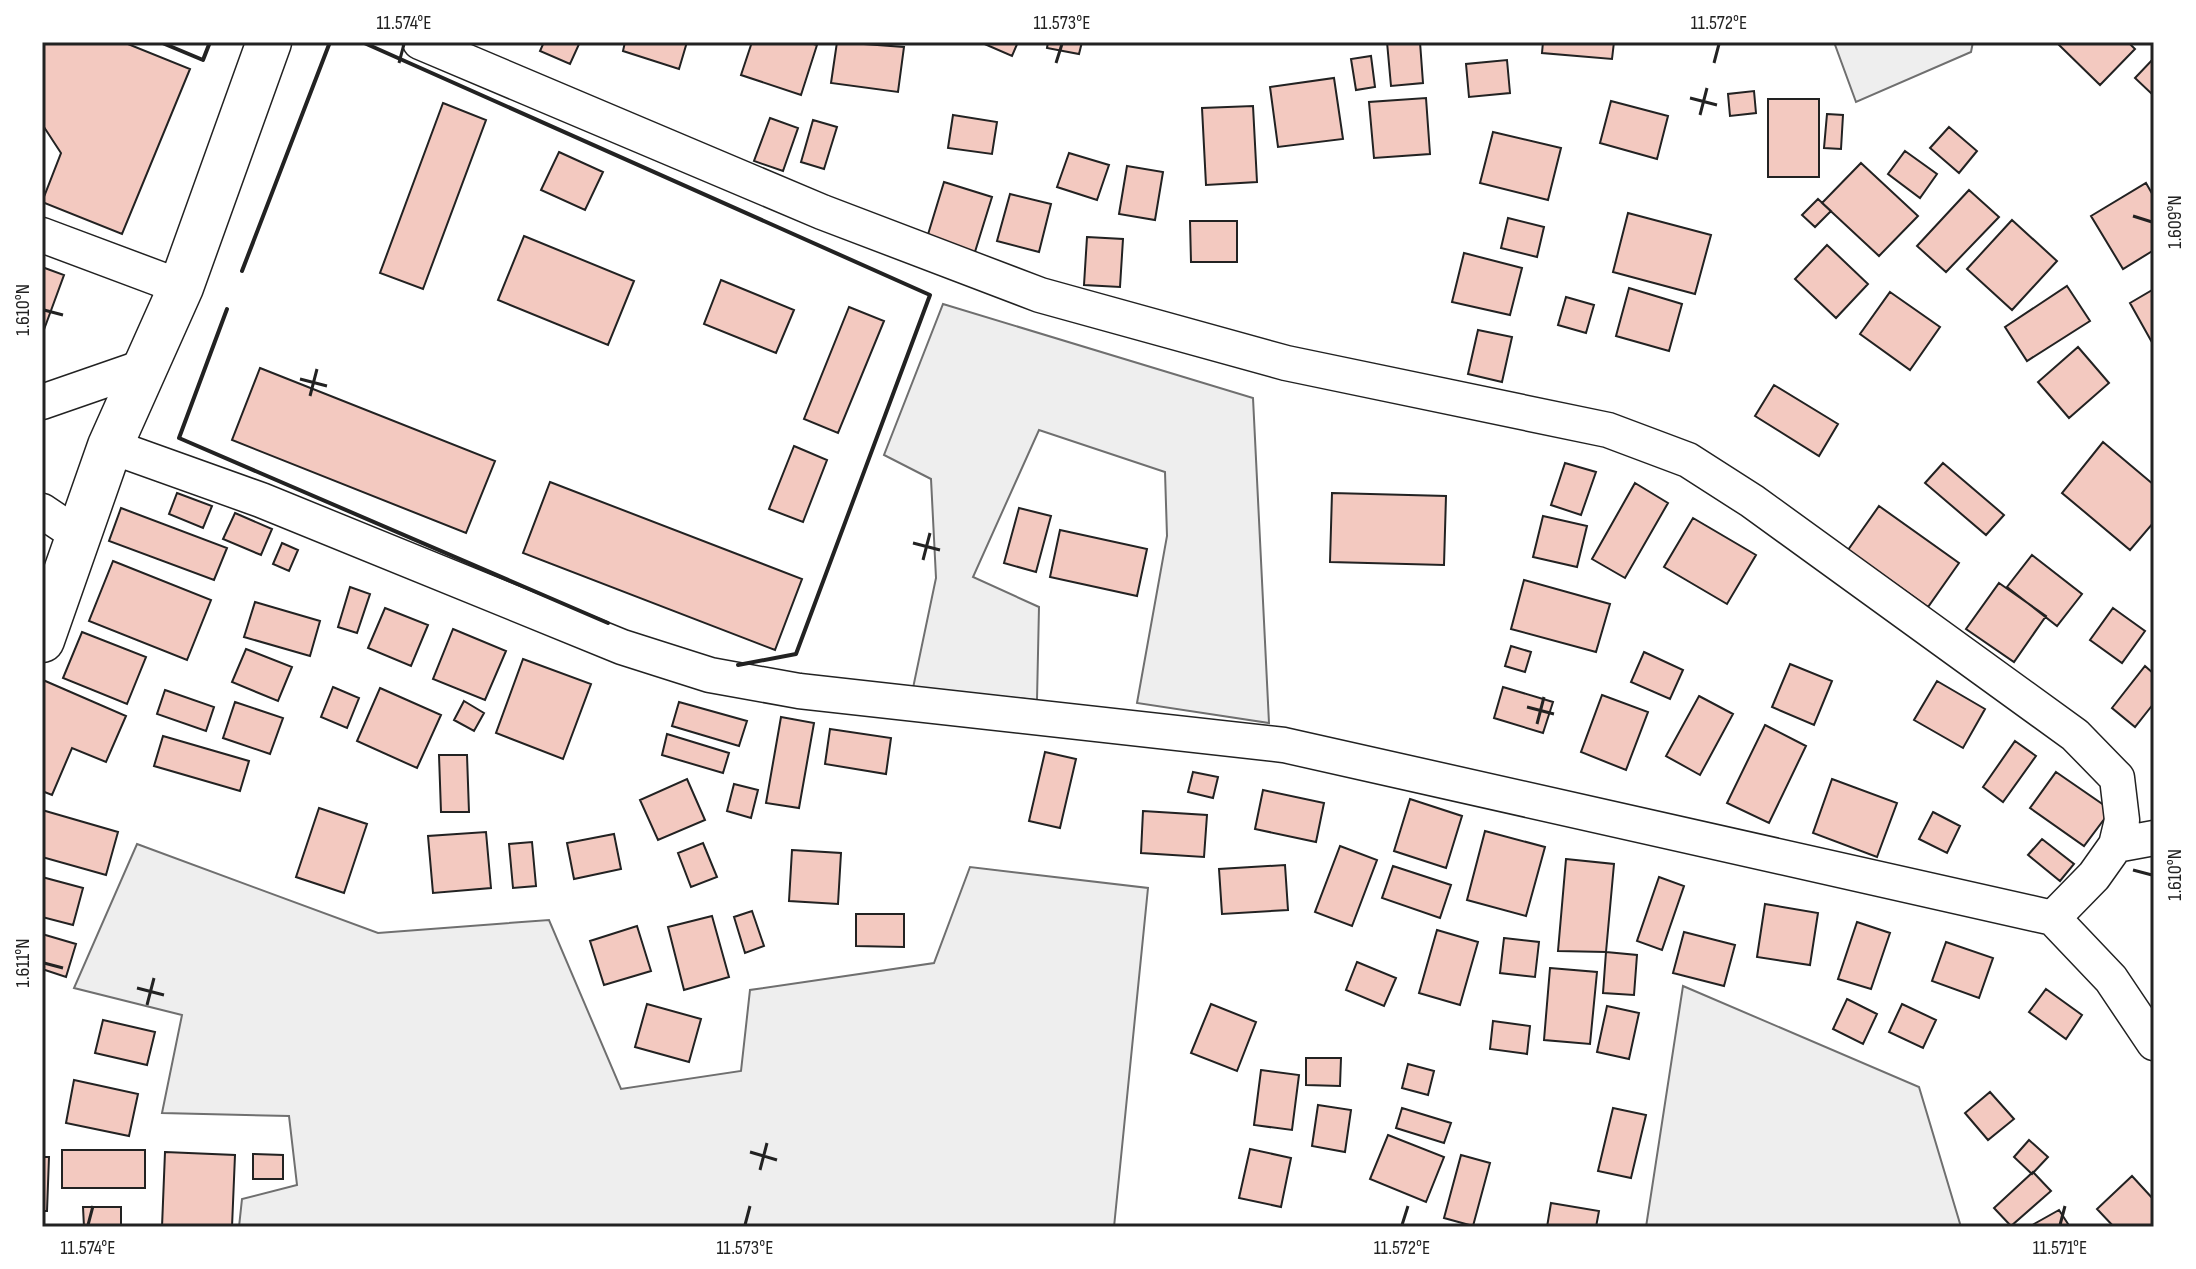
<svg xmlns="http://www.w3.org/2000/svg" width="2196" height="1269" viewBox="0 0 2196 1269" font-family="'Sofia Sans Condensed',sans-serif">
  <style>
    .green { fill: #eee; stroke: #6f6f6f; stroke-width: 2 }
    .building { fill: #f3c9c0; stroke: #222; stroke-width: 2 }
    .lines { fill: none; stroke-linecap: round; stroke-linejoin: round }
    .minor-casing { stroke: #222; stroke-width: 37 }
    .secondary-casing { stroke: #222; stroke-width: 47 }
    .minor { stroke: #fff; stroke-width: 34 }
    .secondary { stroke: #fff; stroke-width: 44 }
    .wall { stroke: #222; stroke-width: 4 }
    .ticks { fill: none; stroke: #222; stroke-width: 3 }
    .neatline { fill: none; stroke: #222; stroke-width: 3 }
    .ticks-label { font-size: 20px; text-anchor: middle; fill: #222 }
  </style>
  <rect width="100%" height="100%" fill="#fff"/>
  <path class="green" d="M1834,42H1973L1971,52L1856,102Z
    M943,304L1253,398L1269,723L1137,703L1167,536L1165,472L1039,430L973,577L1039,607L1037,700L913,688L936,578L931,479L884,455Z
    M137,844L378,933L549,920L621,1089L741,1071L750,990L934,963L970,867L1148,888L1114,1227H239L242,1199L297,1185L289,1116L162,1113L182,1015L74,988Z
    M1683,986L1919,1087L1961,1227H1646Z"/>
  <path class="building" d="M42,42H123L190,69L122,234L42,202L61,153L42,124Z
    M544,42H580L570,64L540,51Z
    M625,42H687L679,69L623,51Z
    M752,42H806L817,45L801,95L741,75Z
    M837,42L904,47L898,92L831,83Z
    M980,42H1018L1012,56Z
    M1048,42H1082L1079,54L1047,48Z
    M1387,42H1420L1423,83L1391,86Z
    M1543,42H1614L1612,59L1542,53Z
    M2056,42H2128L2135,49L2100,85Z
    M1371,56L1375,87L1356,90L1351,59Z
    M2154,58V96L2135,78Z
    M1507,60L1510,93L1469,97L1466,64Z
    M1334,78L1343,139L1278,147L1270,87Z
    M1754,91L1756,113L1730,116L1728,94Z
    M1426,98L1430,154L1374,158L1369,102Z
    M1768,99H1819V177H1768Z
    M1611,101L1668,116L1657,159L1600,143Z
    M443,103L486,120L423,289L380,273Z
    M1253,106L1257,182L1206,185L1202,108Z
    M1827,114L1843,115L1841,149L1824,148Z
    M953,115L997,122L992,154L948,148Z
    M770,118L798,128L783,171L754,161Z
    M813,120L837,127L824,169L801,162Z
    M1949,127L1977,151L1959,173L1930,148Z
    M1493,132L1561,148L1548,200L1480,183Z
    M1905,151L1937,174L1920,198L1888,174Z
    M559,152L603,172L585,210L541,190Z
    M1069,153L1109,165L1097,200L1057,187Z
    M1861,163L1918,216L1879,256L1822,203Z
    M1127,166L1163,172L1155,220L1119,214Z
    M944,182L992,197L974,255L926,241Z
    M2146,183L2154,197V250L2123,269L2091,216Z
    M1969,190L1999,217L1946,272L1917,246Z
    M1010,194L1051,204L1039,252L997,241Z
    M1818,199L1831,211L1815,227L1802,215Z
    M1628,213L1711,235L1695,294L1613,272Z
    M1508,218L1544,227L1537,257L1501,248Z
    M2012,220L2057,261L2012,310L1967,269Z
    M1190,221H1237V262H1191Z
    M524,236L634,281L608,345L498,300Z
    M1087,237L1123,239L1120,287L1084,285Z
    M1827,245L1868,284L1836,318L1795,279Z
    M1464,253L1522,268L1510,315L1452,302Z
    M42,267L64,275L42,335Z
    M721,280L794,310L776,353L704,324Z
    M2067,286L2090,321L2027,361L2005,327Z
    M1629,288L1682,304L1669,351L1616,336Z
    M2154,289V346L2130,303Z
    M1890,292L1940,327L1910,370L1860,334Z
    M1566,297L1594,305L1586,333L1558,325Z
    M849,307L884,321L838,433L804,419Z
    M1478,330L1512,337L1502,382L1468,374Z
    M2078,347L2109,383L2069,418L2038,382Z
    M260,368L495,461L466,533L232,440Z
    M1774,385L1838,424L1819,456L1755,416Z
    M2103,442L2154,485V522L2130,550L2062,493Z
    M794,446L827,460L803,522L769,509Z
    M1565,463L1596,472L1581,515L1551,505Z
    M1943,463L2004,515L1986,535L1925,483Z
    M550,482L802,579L775,650L523,553Z
    M1635,483L1668,503L1625,578L1592,559Z
    M177,493L212,506L203,528L169,514Z
    M1332,493L1446,496L1444,565L1330,562Z
    M1879,506L1959,563L1928,607L1848,550Z
    M121,508L227,548L214,580L109,541Z
    M1019,508L1051,516L1036,572L1004,563Z
    M235,513L272,529L261,555L223,539Z
    M1543,516L1587,526L1577,567L1533,557Z
    M1693,518L1756,555L1727,604L1664,567Z
    M1060,530L1147,549L1137,596L1050,577Z
    M282,543L298,550L289,571L273,564Z
    M2032,555L2082,594L2057,626L2007,587Z
    M113,561L211,600L187,660L89,621Z
    M1524,580L1610,604L1596,652L1511,629Z
    M1999,583L2046,616L2014,662L1966,629Z
    M350,587L370,594L357,633L338,627Z
    M255,602L320,621L310,656L244,637Z
    M385,608L428,625L411,666L368,648Z
    M2113,608L2145,631L2122,663L2090,640Z
    M453,629L506,651L485,700L433,679Z
    M82,632L146,657L127,704L63,678Z
    M1511,646L1531,652L1525,672L1505,666Z
    M246,649L292,667L278,701L232,682Z
    M1644,652L1683,670L1670,699L1631,682Z
    M523,659L591,684L563,759L496,733Z
    M1790,664L1832,681L1814,725L1772,707Z
    M2145,666L2154,674V703L2135,727L2112,708Z
    M43,680L126,716L106,762L72,748L52,795L42,791Z
    M1937,681L1985,709L1963,748L1914,720Z
    M333,687L359,698L347,728L321,717Z
    M1503,687L1553,702L1543,733L1494,718Z
    M380,688L441,715L417,768L357,741Z
    M165,690L214,707L206,731L157,714Z
    M1602,695L1648,712L1626,770L1581,752Z
    M1699,696L1733,714L1700,775L1666,756Z
    M464,701L484,713L474,731L454,720Z
    M235,702L283,718L270,754L223,738Z
    M679,702L747,721L739,746L672,726Z
    M781,717L814,723L799,808L766,803Z
    M1765,725L1806,746L1769,823L1727,803Z
    M830,729L891,738L886,774L825,764Z
    M667,734L729,753L723,773L662,755Z
    M163,736L249,761L240,791L154,766Z
    M2015,741L2036,756L2003,802L1983,787Z
    M1045,752L1076,759L1060,828L1029,821Z
    M439,755H467L469,812H441Z
    M1193,772L1218,777L1213,798L1188,792Z
    M2056,772L2111,810L2084,846L2030,808Z
    M687,779L705,820L658,840L640,800Z
    M1832,779L1897,803L1877,857L1813,833Z
    M734,784L758,790L751,818L727,811Z
    M1263,790L1324,803L1316,842L1255,829Z
    M1410,799L1462,816L1446,868L1394,851Z
    M319,808L367,824L344,893L296,877Z
    M42,810L118,832L106,875L42,857Z
    M1143,811L1207,815L1204,857L1141,853Z
    M1933,812L1960,826L1947,853L1919,839Z
    M1485,831L1545,847L1526,916L1467,900Z
    M486,832L491,888L433,893L428,836Z
    M614,834L621,869L574,879L567,843Z
    M2042,839L2074,864L2060,881L2028,855Z
    M532,842L536,886L513,888L509,844Z
    M703,843L717,877L691,887L678,853Z
    M1340,846L1377,860L1352,926L1315,912Z
    M792,850L841,853L838,904L789,901Z
    M1566,859L1614,864L1606,952L1558,951Z
    M1285,865L1288,910L1222,914L1219,869Z
    M1393,866L1451,885L1440,918L1382,898Z
    M42,877L83,888L73,925L42,917Z
    M1659,877L1684,886L1662,950L1637,941Z
    M1765,904L1818,913L1810,965L1757,957Z
    M752,911L764,946L745,953L734,917Z
    M856,914H904V947L856,946Z
    M712,916L729,977L684,990L668,927Z
    M1857,922L1890,933L1871,989L1838,979Z
    M637,926L651,971L604,985L590,941Z
    M1437,930L1478,942L1460,1005L1419,993Z
    M1684,932L1735,945L1724,986L1673,973Z
    M42,934L76,944L66,977L42,969Z
    M1504,938L1539,942L1535,977L1500,973Z
    M1946,942L1993,958L1979,998L1932,981Z
    M1606,952L1637,955L1634,995L1603,993Z
    M1357,962L1396,978L1384,1006L1346,990Z
    M1550,968L1597,972L1590,1044L1544,1040Z
    M2046,989L2082,1015L2066,1039L2029,1012Z
    M1847,999L1877,1014L1863,1044L1833,1029Z
    M647,1004L701,1019L689,1062L635,1047Z
    M1211,1004L1256,1022L1237,1071L1191,1053Z
    M1902,1004L1936,1020L1923,1048L1889,1032Z
    M1607,1006L1639,1013L1629,1059L1597,1052Z
    M103,1020L155,1032L147,1065L95,1053Z
    M1493,1021L1530,1026L1527,1054L1490,1049Z
    M1306,1058H1341L1340,1086L1306,1085Z
    M1408,1064L1434,1071L1428,1095L1402,1088Z
    M1261,1070L1299,1075L1292,1130L1254,1125Z
    M74,1080L138,1094L129,1136L66,1123Z
    M1990,1092L2014,1119L1988,1140L1965,1113Z
    M1318,1105L1351,1110L1345,1152L1312,1146Z
    M1402,1108L1451,1123L1444,1143L1396,1128Z
    M1613,1108L1646,1115L1631,1178L1598,1171Z
    M1388,1135L1444,1157L1426,1202L1370,1179Z
    M2029,1140L2048,1157L2032,1174L2014,1157Z
    M1250,1149L1291,1158L1281,1207L1239,1198Z
    M62,1150H145V1188H62Z
    M165,1152L235,1155L232,1227H162Z
    M253,1154L283,1155V1179H253Z
    M1461,1155L1490,1163L1473,1226L1444,1218Z
    M42,1157H49L47,1211H42Z
    M2033,1172L2051,1191L2011,1226L1994,1208Z
    M2132,1176L2154,1200V1227H2114L2097,1209Z
    M1551,1203L1599,1211L1596,1227H1547Z
    M83,1207H121V1227H84Z
    M2059,1210L2070,1227H2036L2034,1224Z"/>
  <g class="lines">
    <g class="minor-casing">
      <path id="minor" d="M420,42L822,212L1040,295L1286,363L1608,430L1688,460L1752,501L2075,735L2117,778L2122,820L2116,845L2094,876L2053,918
        M42,235L181,287
        M42,402L143,367
        M110,446L261,500L622,647L710,675L799,691L1284,745L2053,918L2111,979L2154,1043
        M42,511L78,535
        M2116,845L2154,838"/>
    </g>
    <g class="secondary-casing">
      <path id="secondary" d="M42,640L110,446L181,287L269,42"/>
    </g>
    <use href="#minor" class="minor"/>
    <use href="#secondary" class="secondary"/>
    <path class="wall" d="M160,42L203,60L210,42
      M362,42L930,295L796,654L738,665
      M242,271L330,42
      M227,309L179,438L608,623"/>
  </g>
  <path class="ticks" d="M399,63L404,44M1056,63L1062,44M1714,63L1719,44M1690,98L1717,105M1700,115L1707,88M2133,216L2152,222M44,310L63,315M300,379L327,386M310,396L317,369M913,543L940,550M923,560L930,533M1527,707L1554,714M1537,724L1544,697M2133,870L2152,875M44,963L63,968M137,988L164,995M147,1005L154,978M750,1152L777,1160M760,1170L767,1143M88,1225L93,1206M745,1225L750,1206M1402,1225L1408,1206M2060,1225L2065,1206"/>
  <rect width="2196" height="1269" fill="none" stroke="#ffffff" stroke-width="88"/>
  <rect x="44" y="44" width="2108" height="1181" class="neatline"/>
  <g class="ticks-label">
    <text x="404" y="29">11.574°E</text>
    <text x="1062" y="29">11.573°E</text>
    <text x="1719" y="29">11.572°E</text>
    <text transform="translate(2174 222) rotate(-90)" y="7">1.609°N</text>
    <text transform="translate(22 310) rotate(-90)" y="7">1.610°N</text>
    <text transform="translate(2174 875) rotate(-90)" y="7">1.610°N</text>
    <text transform="translate(22 963) rotate(-90)" y="7">1.611°N</text>
    <text x="88" y="1254">11.574°E</text>
    <text x="745" y="1254">11.573°E</text>
    <text x="1402" y="1254">11.572°E</text>
    <text x="2060" y="1254">11.571°E</text>
  </g>
</svg>
